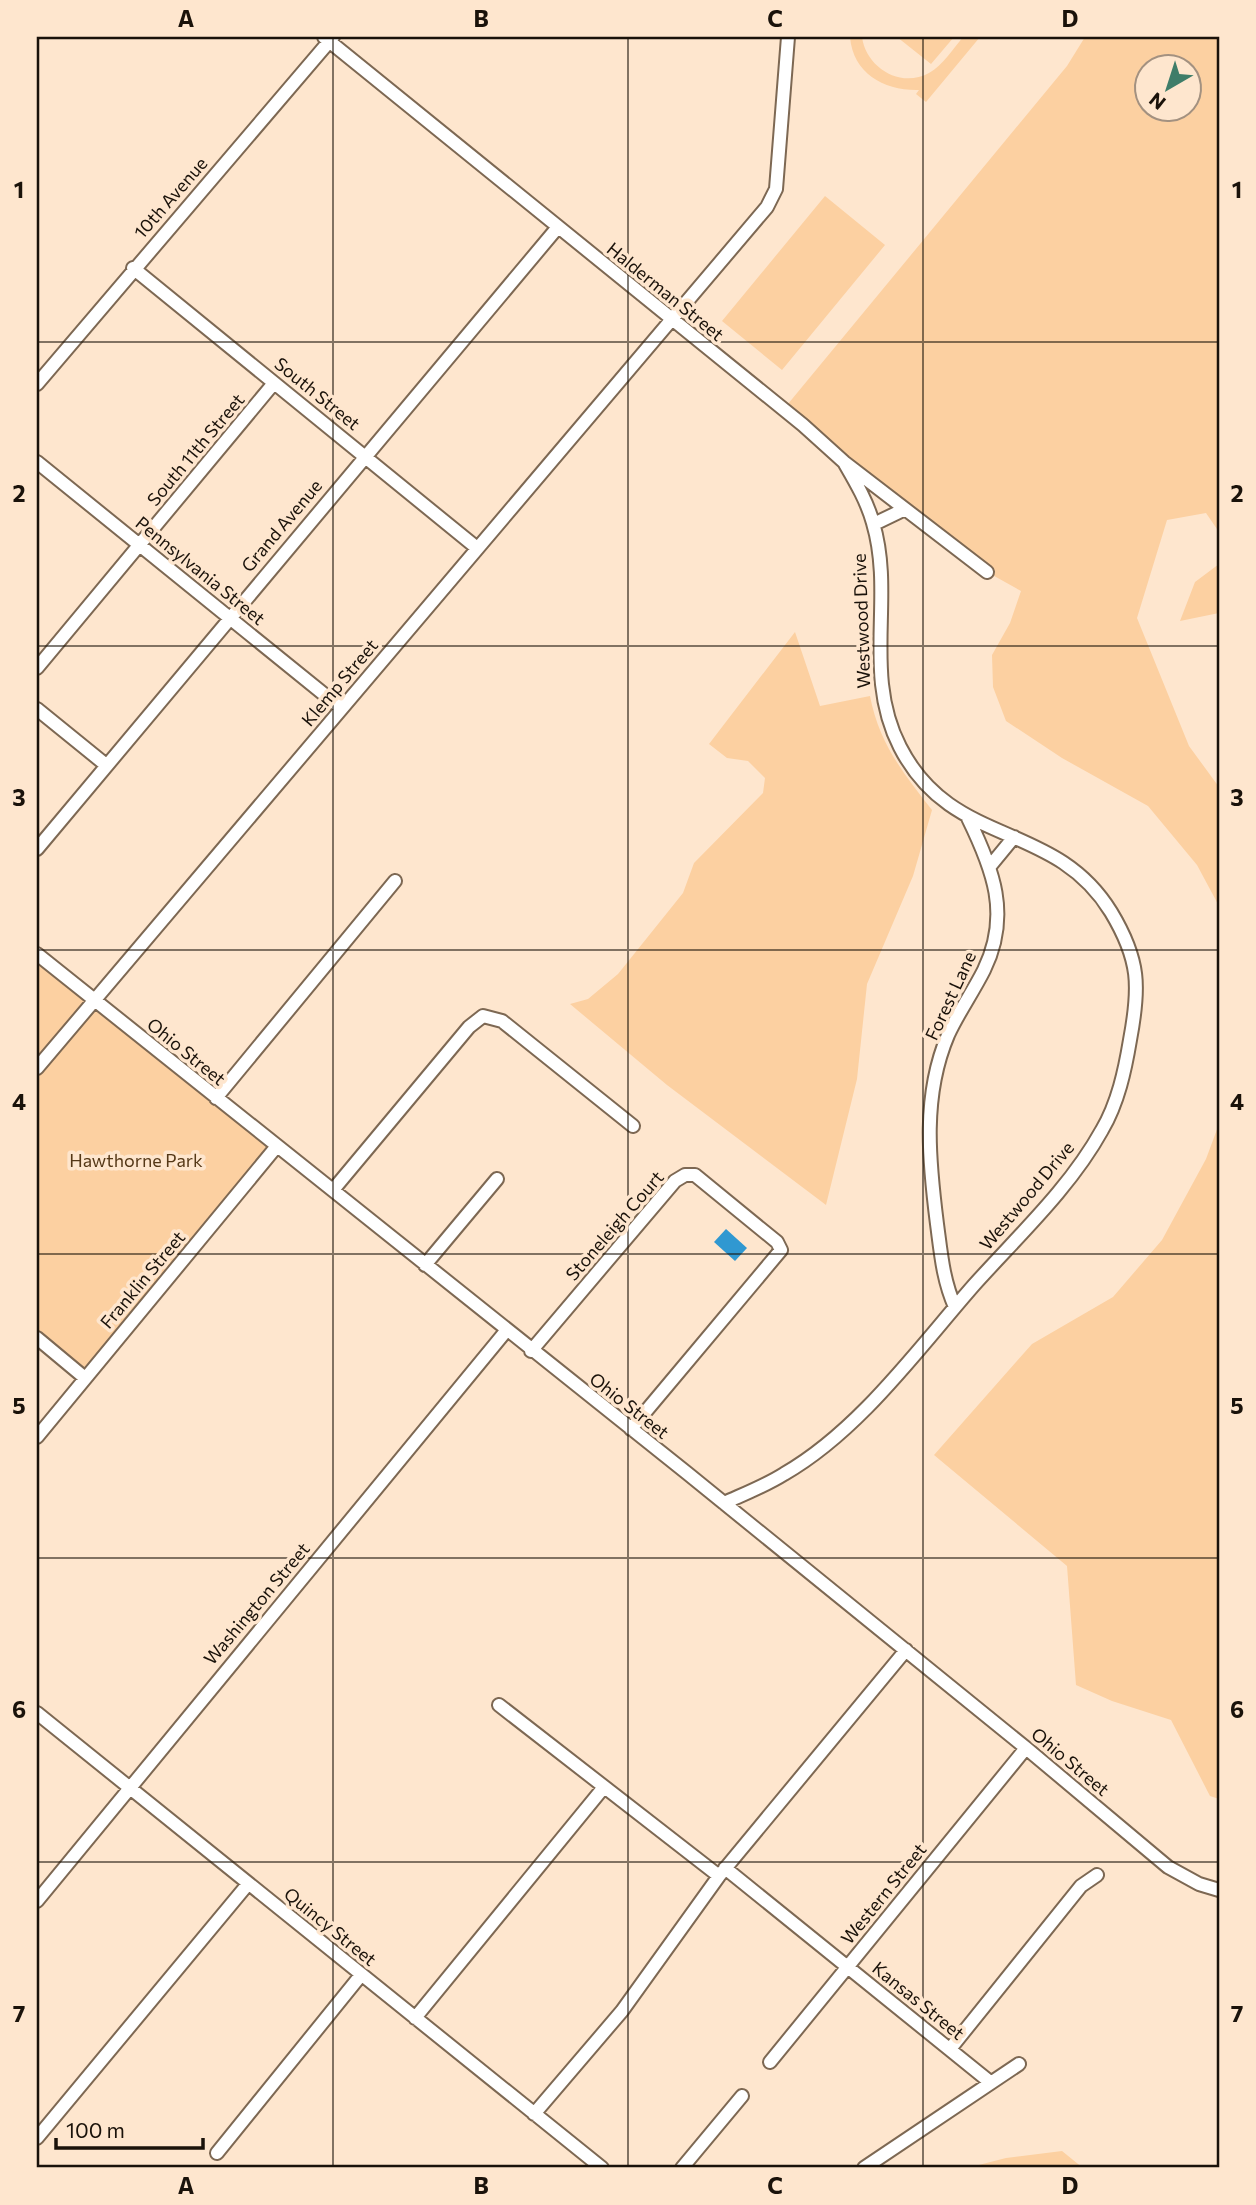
<svg xmlns="http://www.w3.org/2000/svg" width="1256" height="2205" viewBox="0 0 1256 2205" font-family="Commissioner,sans-serif">
  <style>
    .green { fill: #fcd0a1; fill-rule: evenodd }
    .water { fill: #3098d1 }
    .lines { fill: none; stroke-linecap: round; stroke-linejoin: round }
    .minor-casing { stroke: #7d6853; stroke-width: 16 }
    .minor { stroke: #fff; stroke-width: 12 }
    .grid { fill: none; stroke: #1a120a; stroke-width: 2; stroke-opacity: 0.55 }
    .labels { text-anchor: middle; stroke-width: 7; stroke-linejoin: round; paint-order: stroke }
    .street-label { font-size: 18px; fill: #1a120a; stroke: #fee6ce }
    .park-label { font-size: 18px; fill: #553817; stroke: #fee6ce }
    .neatline { fill: none; stroke: #1a120a; stroke-width: 2.5 }
    .grid-label { font-size: 23px; text-anchor: middle; font-weight: bold; fill: #1a120a }
  </style>
  <rect width="100%" height="100%" fill="#fee6ce"/>
  <path class="green" d="M850,37H862C866,67 900,89 929,73C943,65 953,49 963,37H980L926,102L916,94L919,90C885,91 853,74 850,37Z
    M897,37H954L931,64Z
    M1085,37H1219V532L1206,513L1167,520L1137,618L1189,746L1219,787V906L1197,865L1148,806L1062,758L1006,721L993,687L992,655L1010,623L1021,591L987,572L783,410L1067,66ZM1148,66H1190V108H1148Z
    M825,196L885,245L782,370L722,321Z
    M1219,564V613L1180,621L1195,582Z
    M795,632L820,706L870,696C879,743 903,773 932,810L913,876L867,984L857,1079L826,1205L667,1085L570,1004L588,999L618,974L683,893L694,863L763,793L765,778L748,761L727,758L709,744Z
    M37,954L277,1146L85,1378L37,1338Z
    M1219,1124V1799L1210,1796L1171,1720L1112,1701L1076,1685L1067,1566L934,1455L1032,1344L1113,1297L1162,1240L1206,1159Z
    M1062,2151L1083,2168H967L1006,2158Z"/>
  <path class="water" d="M726,1229L747,1248L735,1261L714,1242Z"/>
  <g class="lines">
    <g class="minor-casing">
      <path id="minor" d="M324,37L803,425L844,462L987,572
        M133,268L477,548
        M37,384L333,37
        M37,462L341,708
        M874,524L905,509
        M37,668L274,383
        M37,709L106,765
        M37,849L558,227
        M991,865L1014,837
        M37,954L687,1473L1026,1748L1168,1867L1199,1884L1219,1890
        M37,1068L767,207L776,189L788,37
        M216,1098L395,881
        M333,1190L469,1027L483,1016L502,1021L633,1126
        M425,1265L497,1179
        M955,1307C943,1280 941,1254 937,1224C929,1161 922,1096 948,1035C958,1013 973,992 984,970C1011,915 993,869 968,818
        M37,1338L85,1378
        M531,1351L675,1181L685,1175H695L777,1242L781,1250L631,1429
        M37,1437L277,1146
        M724,1503C744,1494 765,1486 784,1474C859,1431 918,1349 974,1285C1018,1236 1070,1188 1102,1130C1118,1103 1125,1070 1130,1040C1140,987 1140,960 1111,912C1054,819 952,849 900,747C862,673 895,597 873,523C867,501 855,481 844,462
        M499,1705L719,1876
        M37,1713L602,2168
        M725,1868L990,2082
        M37,1901L506,1331
        M415,2018L604,1787
        M950,2049L1081,1886L1097,1875
        M770,2062L1026,1748
        M534,2114L622,2011L719,1876L906,1650
        M37,2138L248,1884
        M217,2153L361,1975
        M682,2168L742,2096
        M864,2168L1019,2064"/>
    </g>
    <use href="#minor" class="minor"/>
  </g>
  <path class="grid" d="M333,37V2168M628,37V2168M923,37V2168M37,342H1219M37,646H1219M37,950H1219M37,1254H1219M37,1558H1219M37,1862H1219"/>
  <g class="labels">
    <g class="street-label">
      <text transform="translate(171 198) rotate(-49)" y="6">10th Avenue</text>
      <text transform="translate(665 292) rotate(39)" y="6">Halderman Street</text>
      <text transform="translate(317 394) rotate(39)" y="6">South Street</text>
      <text transform="translate(196 450) rotate(-50)" y="6">South 11th Street</text>
      <text transform="translate(282 526) rotate(-50)" y="6">Grand Avenue</text>
      <text transform="translate(200 571) rotate(39)" y="6">Pennsylvania Street</text>
      <text transform="translate(862 621) rotate(-92)" y="6">Westwood Drive</text>
      <text transform="translate(340 683) rotate(-50)" y="6">Klemp Street</text>
      <text transform="translate(951 996) rotate(-65)" y="6">Forest Lane</text>
      <text transform="translate(186 1052) rotate(39)" y="6">Ohio Street</text>
      <text transform="translate(1027 1196) rotate(-50)" y="6">Westwood Drive</text>
      <text transform="translate(615 1226) rotate(-49)" y="6">Stoneleigh Court</text>
      <text transform="translate(143 1280) rotate(-50)" y="6">Franklin Street</text>
      <text transform="translate(629 1406) rotate(38)" y="6">Ohio Street</text>
      <text transform="translate(257 1604) rotate(-50)" y="6">Washington Street</text>
      <text transform="translate(1070 1762) rotate(40)" y="6">Ohio Street</text>
      <text transform="translate(884 1894) rotate(-51)" y="6">Western Street</text>
      <text transform="translate(330 1927) rotate(39)" y="6">Quincy Street</text>
      <text transform="translate(918 2001) rotate(39)" y="6">Kansas Street</text>
    </g>
    <g class="park-label">
      <text x="136" y="1167">Hawthorne Park</text>
    </g>
  </g>
  <rect width="1256" height="2205" fill="none" stroke="#fee6ce" stroke-width="77"/>
  <g transform="translate(1168 88) rotate(219)"><circle r="33" fill="#fee6ce" stroke="#a39180" stroke-width="2"/>
  <path d="M0-5L12 26L0 18L-12 26Z" fill="#3f7d69"/>
  <text y="-10" font-size="19" font-weight="bold" text-anchor="middle" fill="#1a120a">N</text>
  </g>
  <path d="M56 2138v10h147v-10" fill="none" stroke="#1a120a" stroke-width="3.5"/>
  <text x="66" y="2138" font-size="21" fill="#1a120a" stroke="#fee6ce" stroke-width="5" paint-order="stroke">100 m</text>
  <rect x="38" y="38" width="1180" height="2128" class="neatline"/>
  <g class="grid-label">
    <text x="186" y="27">A</text>
    <text x="481" y="27">B</text>
    <text x="775" y="27">C</text>
    <text x="1070" y="27">D</text>
    <text x="19" y="198">1</text>
    <text x="1237" y="198">1</text>
    <text x="19" y="502">2</text>
    <text x="1237" y="502">2</text>
    <text x="19" y="806">3</text>
    <text x="1237" y="806">3</text>
    <text x="19" y="1110">4</text>
    <text x="1237" y="1110">4</text>
    <text x="19" y="1414">5</text>
    <text x="1237" y="1414">5</text>
    <text x="19" y="1718">6</text>
    <text x="1237" y="1718">6</text>
    <text x="19" y="2022">7</text>
    <text x="1237" y="2022">7</text>
    <text x="186" y="2194">A</text>
    <text x="481" y="2194">B</text>
    <text x="775" y="2194">C</text>
    <text x="1070" y="2194">D</text>
  </g>
</svg>
